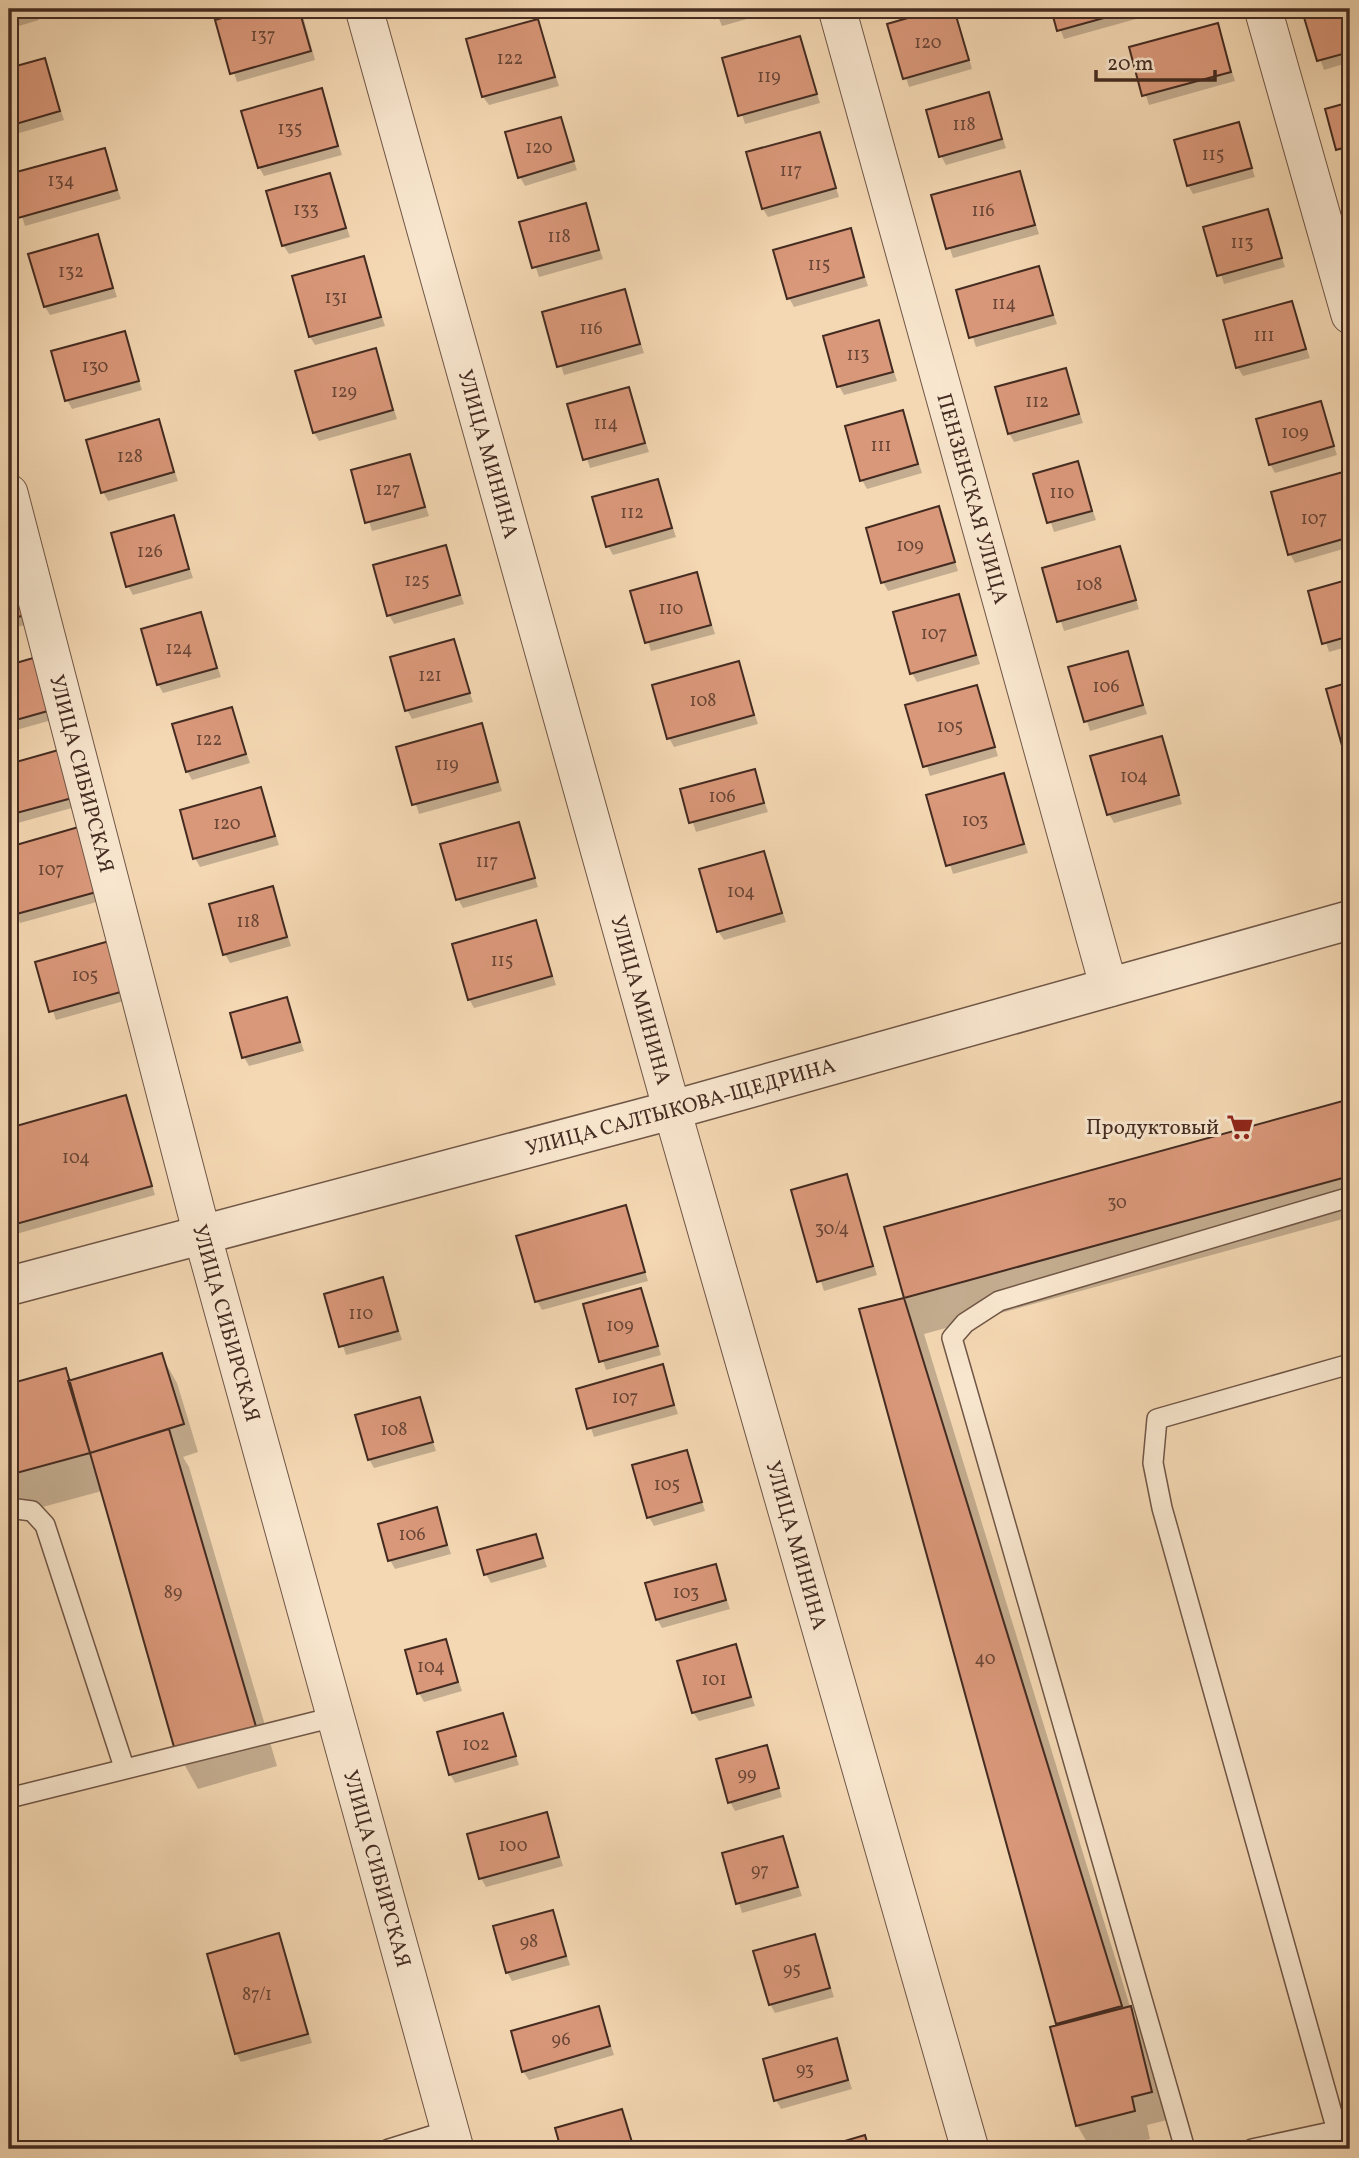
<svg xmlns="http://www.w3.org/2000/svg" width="1359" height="2158" viewBox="0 0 1359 2158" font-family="Vollkorn,serif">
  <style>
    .shadow { fill: #0003 }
    .building { fill: #da987a; stroke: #442b21; stroke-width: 2 }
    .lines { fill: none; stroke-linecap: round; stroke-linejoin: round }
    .service-casing { stroke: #705646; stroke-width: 22 }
    .minor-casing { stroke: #705646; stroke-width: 39 }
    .tertiary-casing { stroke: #705646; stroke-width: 41 }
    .service { stroke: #f8e6ce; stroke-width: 19 }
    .minor { stroke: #f8e6ce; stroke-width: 37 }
    .tertiary { stroke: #f8e6ce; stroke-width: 38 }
    .labels { text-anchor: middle; stroke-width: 6; stroke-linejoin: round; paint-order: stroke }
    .number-label { font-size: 18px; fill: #6a4637 }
    .street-label { font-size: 21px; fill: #442b21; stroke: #f8e6ce }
    .poi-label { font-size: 21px; fill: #442b21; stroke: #f8e6ce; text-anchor: end }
  </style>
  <rect width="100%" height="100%" fill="#f4d8b3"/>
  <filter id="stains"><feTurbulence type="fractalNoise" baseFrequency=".00286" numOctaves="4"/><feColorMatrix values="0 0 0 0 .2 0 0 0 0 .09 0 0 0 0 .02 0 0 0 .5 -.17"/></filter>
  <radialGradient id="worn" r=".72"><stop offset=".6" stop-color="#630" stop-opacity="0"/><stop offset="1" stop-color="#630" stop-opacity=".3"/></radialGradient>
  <path class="shadow" d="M9,9H36L39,20L9,29Z
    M260,9H301L315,60L237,82L217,21Z
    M715,9H783L722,26Z
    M946,9H953L957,16L972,69L909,87L889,25Z
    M1053,9H1172L1064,39Z
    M1328,9H1350V62L1324,70L1305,15Z
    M538,21L559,86L489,105L483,97Z
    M1217,25L1235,81L1149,105L1131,49Z
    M800,38L820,103L745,124L724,59Z
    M45,60L64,120L9,136V70Z
    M321,90L342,155L264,176L259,167Z
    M988,94L1006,148L946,165L941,156Z
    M1350,104V156L1343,158L1327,111Z
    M560,119L577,170L525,186L520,177Z
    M1238,124L1255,177L1193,194L1188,185Z
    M819,134L839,197L768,217L763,209Z
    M104,150L121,199L25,226L9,176Z
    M1019,173L1039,234L953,258L933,196Z
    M329,175L350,237L289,254L283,245Z
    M585,205L603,259L539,277L521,223Z
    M1267,211L1285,267L1224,284L1206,228Z
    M850,231L868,286L794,307L789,298Z
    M97,236L117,297L50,315L45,307Z
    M363,258L385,326L315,345L310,337Z
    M1038,268L1057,324L976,347L958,291Z
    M624,291L644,353L564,375L545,314Z
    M1291,303L1310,358L1243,376L1238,368Z
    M878,322L897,381L844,395L839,386Z
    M124,333L142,390L72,409L67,400Z
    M375,350L397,419L319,441L314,433Z
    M1065,370L1083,423L1014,442L1009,433Z
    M628,389L649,452L590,468L570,405Z
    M1320,403L1337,455L1275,473L1270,464Z
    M902,412L922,473L867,489L862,480Z
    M158,421L178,481L108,501L103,492Z
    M409,456L429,516L372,531L353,472Z
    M1077,463L1096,520L1054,532L1035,475Z
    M1342,474L1350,494V547L1295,563L1290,554Z
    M658,481L676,537L613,555L608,546Z
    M938,509L958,571L888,591L883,582Z
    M173,517L193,578L133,595L128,586Z
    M445,547L464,604L394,624L389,615Z
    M1120,548L1139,609L1064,631L1044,569Z
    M9,555L29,624L9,629Z
    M696,574L715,634L651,651L632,592Z
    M1350,581V646L1329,652L1310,593Z
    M958,596L980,664L917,682L912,673Z
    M200,614L221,677L163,693L158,684Z
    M453,641L473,702L412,719L407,710Z
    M1127,653L1147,714L1090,731L1070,668Z
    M40,658L59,718L9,732V667Z
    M738,663L758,724L674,747L669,738Z
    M1350,683V758L1328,690Z
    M976,687L998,756L930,776L908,706Z
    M231,709L250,763L192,780L187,771Z
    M481,725L502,791L419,814L398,748Z
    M1161,738L1182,804L1114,823L1109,814Z
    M61,751L79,806L14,824L9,812V765Z
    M754,771L768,812L696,832L682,791Z
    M1003,775L1028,853L953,874L929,796Z
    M261,790L279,845L200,867L195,858Z
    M518,824L538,887L463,908L458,899Z
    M81,828L104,900L20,923L9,892V849Z
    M763,853L786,922L724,940L718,931Z
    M272,888L291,946L230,963L225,954Z
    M536,922L556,985L474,1008L469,999Z
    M37,963L138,997L56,1020Z
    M287,999L304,1051L249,1066L244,1057Z
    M125,1097L155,1195L9,1236V1130Z
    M1350,1101V1217L924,1334L1132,2013L1146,2036L1167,2120L1147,2125L1150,2139L1109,2149H1091L1077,2125L1059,2026L861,1311L906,1300L886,1228Z
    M846,1176L877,1275L824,1291L793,1191Z
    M625,1207L648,1281L542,1310L537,1301Z
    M383,1279L402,1340L346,1355L326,1296Z
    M641,1290L661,1355L606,1370L585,1305Z
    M161,1355L177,1383L198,1452L183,1457L189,1467L277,1766L198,1789L178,1753L102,1491L9,1516V1386L66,1370L72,1382Z
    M662,1366L678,1414L594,1437L578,1390Z
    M419,1400L436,1451L374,1468L369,1459Z
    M686,1452L705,1511L654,1526L649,1517Z
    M436,1509L451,1554L395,1569L390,1560Z
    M536,1536L547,1567L491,1583L486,1574Z
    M715,1566L730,1609L662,1628L657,1619Z
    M445,1641L462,1691L424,1702L419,1693Z
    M735,1646L755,1706L699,1721L693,1712Z
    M502,1715L519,1765L455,1783L450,1774Z
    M766,1747L782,1797L735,1811L730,1802Z
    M546,1814L563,1866L486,1887L481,1878Z
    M782,1838L802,1896L742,1913L724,1854Z
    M552,1912L570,1965L512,1981L507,1972Z
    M279,1935L312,2043L241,2062L236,2053Z
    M814,1936L834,1997L775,2013L770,2004Z
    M599,2008L614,2055L529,2080L523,2071Z
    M836,2040L852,2089L781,2109L776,2100Z
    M621,2111L635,2149H562L557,2129Z"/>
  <path class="building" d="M9,9H35L36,11L9,19Z
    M254,9H299L311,51L230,74L215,20Z
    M713,9H748L715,18Z
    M939,9H954L969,60L903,79L887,24Z
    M1051,9H1136L1057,31Z
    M1321,9H1350V52L1317,61L1303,14Z
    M538,19L555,77L482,97L466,39Z
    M1218,23L1231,72L1142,96L1129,47Z
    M800,36L817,94L738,116L722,58Z
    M45,58L60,111L9,126V68Z
    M322,88L338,146L258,168L241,111Z
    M989,92L1002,139L939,157L926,110Z
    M1350,102V146L1336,150L1325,109Z
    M561,117L574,161L518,178L505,132Z
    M1239,122L1252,168L1187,186L1174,140Z
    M820,132L836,188L762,209L746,152Z
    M105,148L117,190L18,218L9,174Z
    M1020,171L1035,225L946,249L931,195Z
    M330,173L346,228L282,246L266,191Z
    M586,203L599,250L532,268L519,222Z
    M1268,209L1282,258L1217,276L1203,227Z
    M851,228L864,277L787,299L773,250Z
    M98,234L113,288L44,307L28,254Z
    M364,256L381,317L309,337L292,276Z
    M1039,266L1053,315L969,338L956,290Z
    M625,289L640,344L557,367L542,312Z
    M1292,301L1306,349L1236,368L1223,320Z
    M879,320L893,372L837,387L823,336Z
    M125,331L139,381L65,401L51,351Z
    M376,348L393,410L313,433L295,371Z
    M1066,368L1079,414L1008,434L995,387Z
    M629,387L645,443L583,460L567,404Z
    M1321,401L1334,446L1269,465L1256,419Z
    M903,410L918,464L860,481L845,426Z
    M159,419L174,472L101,493L86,440Z
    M410,454L425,507L365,523L351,470Z
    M1078,461L1092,511L1047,523L1033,474Z
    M1343,472L1350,499V537L1288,555L1271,492Z
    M658,479L672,528L606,547L592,497Z
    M939,506L955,562L881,583L866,528Z
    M174,515L189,569L126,587L111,533Z
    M446,545L460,595L387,616L373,565Z
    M1120,546L1136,600L1057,622L1042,568Z
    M9,555L26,615L9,619Z
    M697,572L711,625L645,643L630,591Z
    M1350,579V636L1322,644L1308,591Z
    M959,594L976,655L910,674L893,612Z
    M201,612L217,668L157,685L141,629Z
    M454,639L470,693L405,711L390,657Z
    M1128,651L1143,705L1084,722L1068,667Z
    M40,656L55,709L9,722V665Z
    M739,661L754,715L667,739L652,685Z
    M1350,682V747L1343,749L1326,689Z
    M977,685L995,747L923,767L905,705Z
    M232,707L246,754L186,772L172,724Z
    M482,723L498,782L412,805L396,747Z
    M1162,736L1179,795L1107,815L1090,756Z
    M62,749L76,797L9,815V764Z
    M755,769L764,803L689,823L680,789Z
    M1004,773L1024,844L946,866L926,795Z
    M261,787L275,836L193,859L180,810Z
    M519,822L535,878L456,900L440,844Z
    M82,826L100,891L13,915L9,899V847Z
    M764,851L782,913L717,932L699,869Z
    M273,886L287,937L223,955L209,904Z
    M536,920L552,976L468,1000L452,944Z
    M120,938L135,988L49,1012L35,962Z
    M287,997L300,1042L242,1058L230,1013Z
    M126,1095L152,1186L9,1226V1128Z
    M1350,1099V1176L904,1298L884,1227Z
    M847,1174L873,1266L817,1282L791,1190Z
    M626,1205L645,1272L535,1302L516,1236Z
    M383,1277L398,1331L339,1347L324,1294Z
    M641,1288L658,1346L599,1362L583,1304Z
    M904,1298L1122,2006L1056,2024L859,1309Z
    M162,1353L184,1424L90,1453L68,1381Z
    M663,1364L674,1405L587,1429L576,1389Z
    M66,1368L90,1453L9,1475V1384Z
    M420,1397L433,1442L368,1460L355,1415Z
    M169,1429L257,1730L176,1754L90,1453Z
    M687,1450L702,1502L647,1518L632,1465Z
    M437,1507L447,1545L388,1561L378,1524Z
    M536,1534L543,1558L484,1575L477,1550Z
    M716,1564L726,1600L656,1620L645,1583Z
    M446,1639L458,1682L417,1694L405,1650Z
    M736,1644L751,1697L692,1713L677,1661Z
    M503,1713L516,1756L449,1775L437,1732Z
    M767,1745L779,1788L728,1803L716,1759Z
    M547,1812L559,1857L479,1879L467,1834Z
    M783,1836L798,1887L736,1904L722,1853Z
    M553,1910L566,1956L506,1973L493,1926Z
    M279,1933L308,2034L235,2054L207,1954Z
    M815,1934L830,1988L769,2005L753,1951Z
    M599,2006L610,2046L522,2072L511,2031Z
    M1131,2006L1152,2092L1132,2097L1135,2111L1076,2126L1050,2027Z
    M837,2038L848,2080L774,2101L763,2059Z
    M622,2109L634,2149H561L555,2128Z
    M865,2135L869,2149H825L824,2147Z"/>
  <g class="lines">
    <g class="service-casing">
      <path id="service" d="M9,1508L32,1511L45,1525L124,1767
        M9,1798L334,1717
        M1337,2131L1162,1508L1153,1463L1157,1419L1350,1364
        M389,2149L450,2130
        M1185,2149L952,1338L965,1323L999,1301L1350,1197
        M1252,2149L1349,2128"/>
    </g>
    <g class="minor-casing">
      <g id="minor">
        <path id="s1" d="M364,9L672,1110L970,2149"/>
        <path id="s2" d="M837,9L1109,988"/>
        <path d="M1263,9L1350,315"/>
        <path id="s3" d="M9,493L202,1234L455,2149"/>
      </g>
    </g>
    <g class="tertiary-casing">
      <g id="tertiary">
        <path id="s4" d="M9,1286L672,1110L1350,920"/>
      </g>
    </g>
    <use href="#service" class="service"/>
    <use href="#minor" class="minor"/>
    <use href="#tertiary" class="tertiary"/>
  </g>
  <defs>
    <g id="supermarket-bare" transform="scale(2.1)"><path d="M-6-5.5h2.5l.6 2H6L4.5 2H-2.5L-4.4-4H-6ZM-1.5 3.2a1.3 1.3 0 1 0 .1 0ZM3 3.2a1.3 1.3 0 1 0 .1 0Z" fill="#8f2418" stroke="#f8e6ce" stroke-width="2.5" paint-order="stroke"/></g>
  </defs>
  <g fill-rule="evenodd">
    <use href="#supermarket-bare" x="1240" y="1127"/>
  </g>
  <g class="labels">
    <g class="number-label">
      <text x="263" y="41">137</text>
      <text x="928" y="48">120</text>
      <text x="510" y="64">122</text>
      <text x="769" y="82">119</text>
      <text x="964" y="130">118</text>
      <text x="290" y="134">135</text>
      <text x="539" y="153">120</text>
      <text x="1213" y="160">115</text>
      <text x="791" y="176">117</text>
      <text x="61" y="186">134</text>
      <text x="306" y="215">133</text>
      <text x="983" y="216">116</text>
      <text x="559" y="242">118</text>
      <text x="1242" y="248">113</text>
      <text x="819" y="270">115</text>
      <text x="71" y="277">132</text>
      <text x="336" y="303">131</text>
      <text x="1004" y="309">114</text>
      <text x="591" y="334">116</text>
      <text x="1264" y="341">111</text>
      <text x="858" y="360">113</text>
      <text x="95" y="372">130</text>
      <text x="344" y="397">129</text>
      <text x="1037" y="407">112</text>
      <text x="606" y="429">114</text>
      <text x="1295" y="438">109</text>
      <text x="881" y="451">111</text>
      <text x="130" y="462">128</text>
      <text x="388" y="495">127</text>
      <text x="1062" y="498">110</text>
      <text x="632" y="518">112</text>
      <text x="1314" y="524">107</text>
      <text x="910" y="551">109</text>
      <text x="150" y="557">126</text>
      <text x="417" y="586">125</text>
      <text x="1089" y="590">108</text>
      <text x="671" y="614">110</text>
      <text x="934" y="639">107</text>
      <text x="179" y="654">124</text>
      <text x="430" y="681">121</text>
      <text x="1106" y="692">106</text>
      <text x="703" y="706">108</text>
      <text x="950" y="732">105</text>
      <text x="209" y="745">122</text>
      <text x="447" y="770">119</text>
      <text x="1134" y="782">104</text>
      <text x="722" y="802">106</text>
      <text x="975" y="826">103</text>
      <text x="227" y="829">120</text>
      <text x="487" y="867">117</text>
      <text x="51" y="875">107</text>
      <text x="741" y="897">104</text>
      <text x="248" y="927">118</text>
      <text x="502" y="966">115</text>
      <text x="85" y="981">105</text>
      <text x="76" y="1163">104</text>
      <text x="1117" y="1208">30</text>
      <text x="832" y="1234">30/4</text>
      <text x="361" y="1319">110</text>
      <text x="620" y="1331">109</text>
      <text x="625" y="1403">107</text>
      <text x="394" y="1435">108</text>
      <text x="667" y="1490">105</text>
      <text x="412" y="1540">106</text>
      <text x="173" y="1598">89</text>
      <text x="686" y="1598">103</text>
      <text x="985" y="1664">40</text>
      <text x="431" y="1672">104</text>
      <text x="714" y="1685">101</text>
      <text x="476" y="1750">102</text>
      <text x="747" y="1780">99</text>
      <text x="513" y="1851">100</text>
      <text x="760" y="1876">97</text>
      <text x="529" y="1947">98</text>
      <text x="792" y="1975">95</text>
      <text x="257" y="2000">87/1</text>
      <text x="561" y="2045">96</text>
      <text x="805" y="2075">93</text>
    </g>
    <g class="street-label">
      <text dy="7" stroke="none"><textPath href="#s1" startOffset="462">УЛИЦА МИНИНА</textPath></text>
      <text dy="7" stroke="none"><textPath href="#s2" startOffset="508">ПЕНЗЕНСКАЯ УЛИЦА</textPath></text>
      <text dy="7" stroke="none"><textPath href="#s3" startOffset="290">УЛИЦА СИБИРСКАЯ</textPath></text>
      <text dy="7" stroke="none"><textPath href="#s1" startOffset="1029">УЛИЦА МИНИНА</textPath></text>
      <text dy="7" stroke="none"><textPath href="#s4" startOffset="695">УЛИЦА САЛТЫКОВА-ЩЕДРИНА</textPath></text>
      <text dy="7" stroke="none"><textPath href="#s3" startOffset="858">УЛИЦА СИБИРСКАЯ</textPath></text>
      <text dy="7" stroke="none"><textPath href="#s1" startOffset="1596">УЛИЦА МИНИНА</textPath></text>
      <text dy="7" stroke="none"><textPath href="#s3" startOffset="1424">УЛИЦА СИБИРСКАЯ</textPath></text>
    </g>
    <g class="poi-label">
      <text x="1219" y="1134">Продуктовый</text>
    </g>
  </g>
  <rect width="1359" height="2158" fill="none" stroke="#f4d8b3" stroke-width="35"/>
  <rect x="10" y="10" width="1338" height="2137" fill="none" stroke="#442b21" stroke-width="3.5"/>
  <rect x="18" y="18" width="1324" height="2123" fill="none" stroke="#442b21" stroke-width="2"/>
  <path d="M1096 70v10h119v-10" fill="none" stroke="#442b21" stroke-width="3.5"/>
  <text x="1107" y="70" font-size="21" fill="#442b21" stroke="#f8e6ce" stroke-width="5" paint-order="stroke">20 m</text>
  <rect width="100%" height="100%" filter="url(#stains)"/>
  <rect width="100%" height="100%" fill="url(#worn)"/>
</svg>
